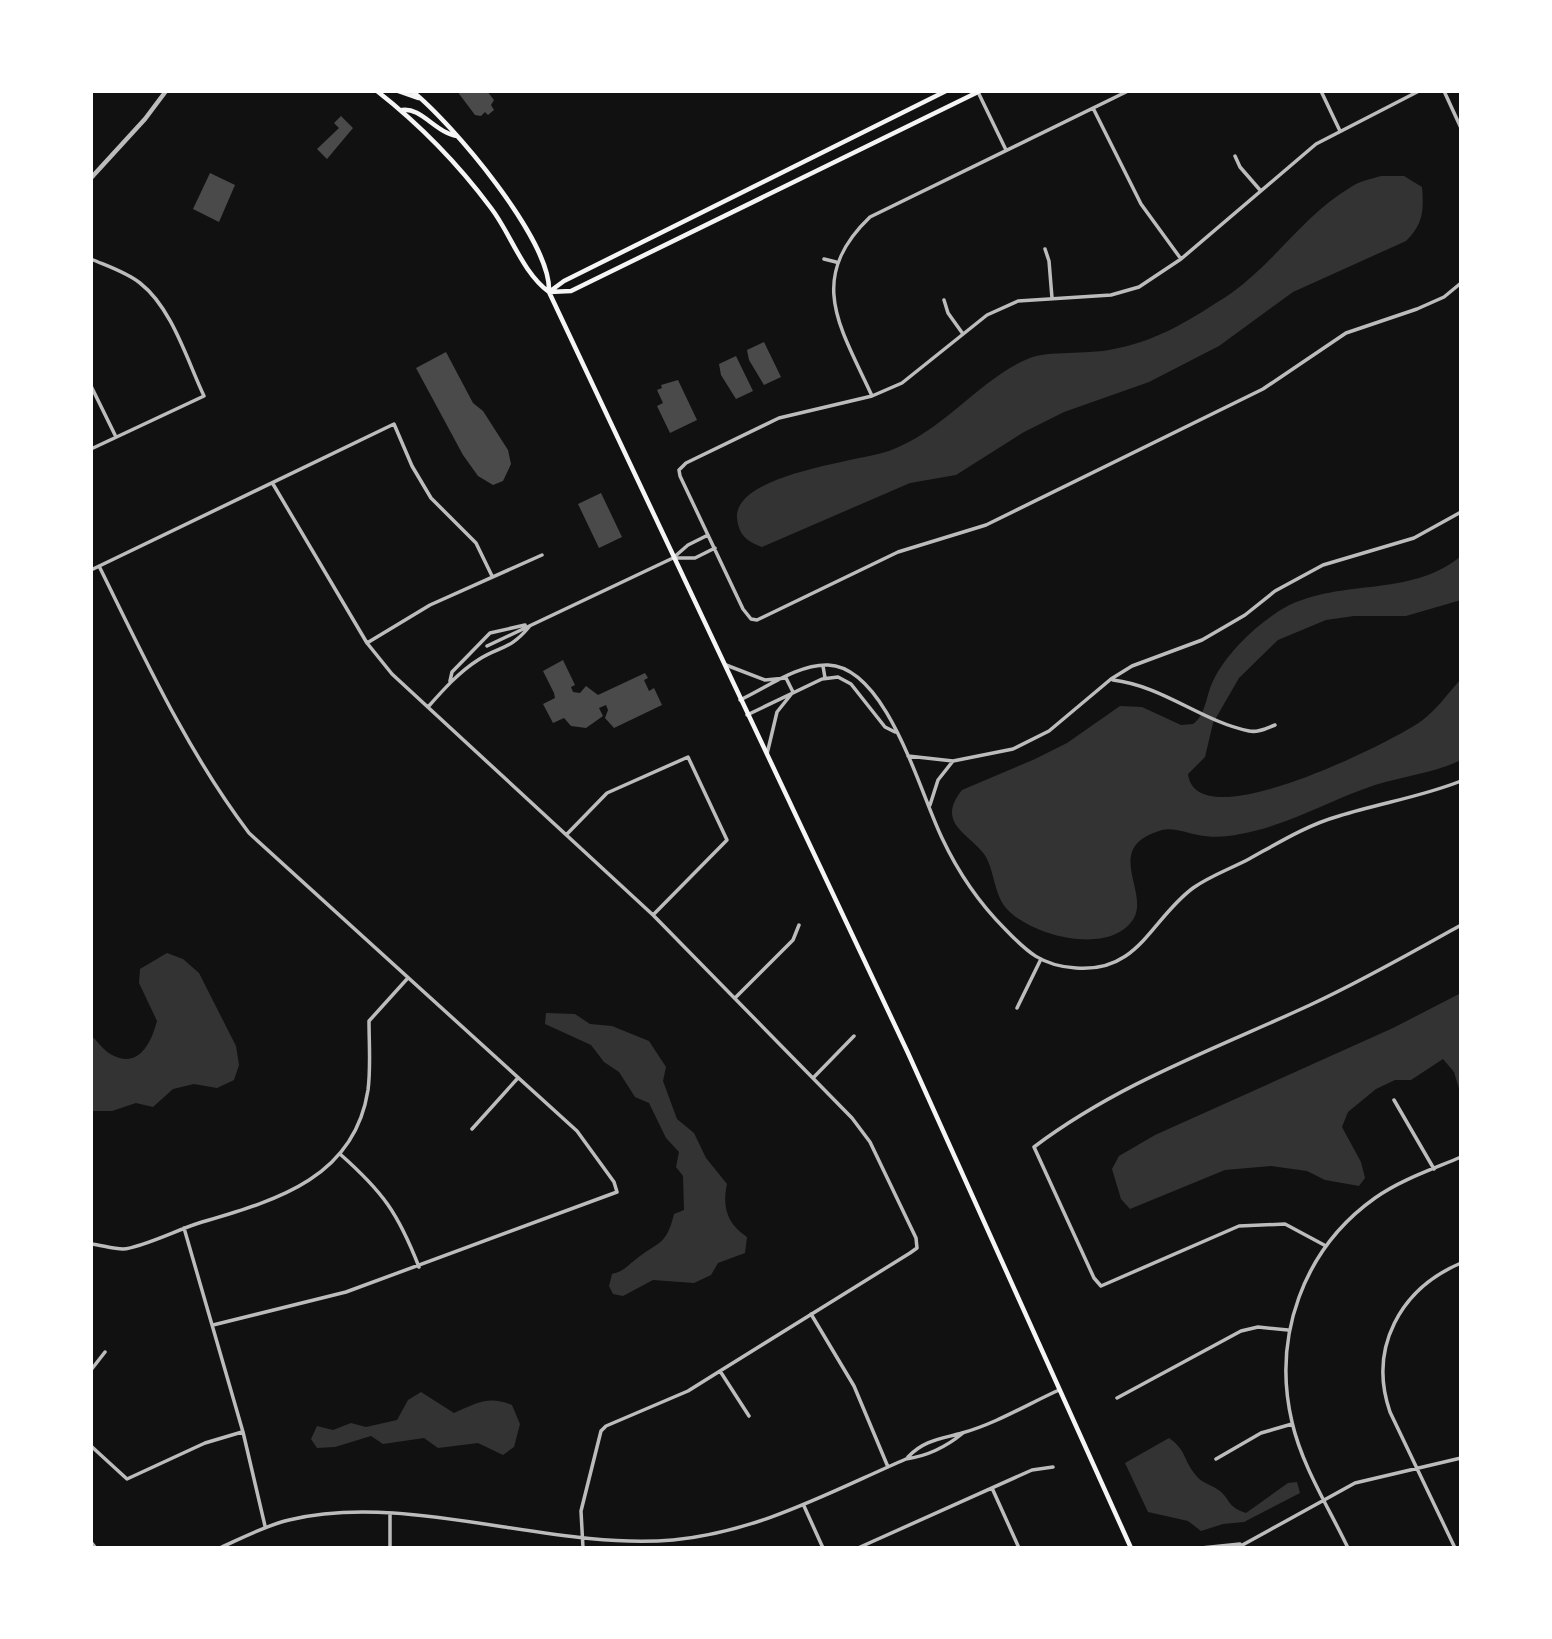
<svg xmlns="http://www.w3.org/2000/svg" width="1552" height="1639" viewBox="0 0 1552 1639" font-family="'Space Grotesk',sans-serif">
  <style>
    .water { fill: #333 }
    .building { fill: #4a4a4a }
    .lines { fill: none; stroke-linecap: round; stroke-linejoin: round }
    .minor { stroke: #bcbcbc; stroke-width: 3.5 }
    .tertiary { stroke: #bcbcbc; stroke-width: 4.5 }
    .secondary { stroke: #f5f5f5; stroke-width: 4.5 }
  </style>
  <rect width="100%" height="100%" fill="#111"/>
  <path class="water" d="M1381,176H1404L1422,187C1424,211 1423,224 1406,241L1293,292L1219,346L1149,382L1064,412L1024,432L956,475L910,483L762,547C747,541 739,536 737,518C734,474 860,461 889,451C946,430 980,378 1030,358C1047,351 1088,354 1109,350C1155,342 1185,323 1224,298C1271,268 1303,215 1351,187C1359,181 1371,179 1381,176Z
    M1461,556V600L1406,616H1354L1326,620L1278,640L1239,678L1213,723L1205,757L1188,774C1196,841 1391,742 1420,722C1436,711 1448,693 1461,679V760C1434,773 1404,776 1375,785C1330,800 1287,826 1240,834C1227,837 1212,838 1198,835C1187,833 1174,827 1162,830C1102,847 1149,890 1134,918C1111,957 1030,936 1006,908C993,892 995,870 984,854C967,832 936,823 962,790L1035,759L1067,743L1120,706L1142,707L1181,725L1193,724C1206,715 1206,695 1213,681C1226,654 1254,627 1279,611C1335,576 1408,600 1461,556Z
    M167,953L183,959L199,973L236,1046L239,1065L234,1080L217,1088L194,1084L173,1089L153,1107L136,1103L112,1111H91V1035C97,1041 104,1051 112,1055C139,1069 151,1043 157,1021L139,983L140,969Z
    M1461,993V1095L1454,1072L1443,1059L1411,1080H1395L1376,1089L1348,1112L1342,1127L1361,1162L1365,1178L1359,1186L1325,1180L1307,1171L1271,1166L1225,1170L1130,1209L1121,1199L1112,1169L1119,1156L1155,1135L1393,1028Z
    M546,1013L575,1014L590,1024L612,1026L649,1041L666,1067L663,1081L677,1119L694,1133L706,1158L727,1184C722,1207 727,1224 747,1237L745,1253L718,1263L711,1275L694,1283L653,1280L623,1296L613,1294L609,1286L612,1274C624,1271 626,1267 635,1260C658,1241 666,1247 674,1214L684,1210L683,1176L676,1167L679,1152L666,1138L649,1103L635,1097L619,1072L604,1062L591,1045L545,1024Z
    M421,1392L454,1413C476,1403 489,1395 512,1405L520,1424L514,1447L503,1455L478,1443L438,1448L424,1438L383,1444L371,1436L335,1447L317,1448L311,1439L317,1426L333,1430L351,1423L366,1427L397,1420L408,1400Z
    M1169,1438C1186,1450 1183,1458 1194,1473C1201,1483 1208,1483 1217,1489C1231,1498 1226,1507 1246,1513L1288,1483L1297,1482L1300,1493L1244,1522L1223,1524L1201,1531L1188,1521L1148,1512L1125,1463Z"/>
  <path class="building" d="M457,91H487L494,100L491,105L494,110L488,115L485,112L481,116L475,115Z
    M341,116L353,128L327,159L317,149L339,128L334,123Z
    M210,173L235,185L219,222L193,209Z
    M764,342L781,377L764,385L749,360L747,350Z
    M446,352L473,403L483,411L508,450L511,464L503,481L493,485L478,476L463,455L416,368Z
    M736,356L753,391L736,399L721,375L719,364Z
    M678,380L697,420L670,433L657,406L663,403L657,390L662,388L661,385Z
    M601,493L622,537L599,548L578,504Z
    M563,660L575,685L571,687L573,692L580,693L586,686L598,695L645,673L648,678L644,680L649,691L654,688L662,705L614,728L605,718L608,710L606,705L599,708L603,716L586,728L571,726L564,718L553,723L543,704L555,698L554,693L543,671Z"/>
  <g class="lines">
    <path class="minor" d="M1321,91L1340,131
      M1419,91L1316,144L1181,259L1139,287L1111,295L1018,301L987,315L902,383L872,396L779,418L686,463L679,470L680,476L743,609L751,619L757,620L898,552L986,525L1263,389L1346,333L1417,309L1444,297L1461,283
      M1444,91L1461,128
      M978,92L1006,150
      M1093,108L1141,204L1181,259
      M1235,156L1240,167L1260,190
      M1045,249L1049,261L1052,298
      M91,259C107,266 126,272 140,283C172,308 187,360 204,396L91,449
      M824,259L836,262
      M944,300L948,313L963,334
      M91,386L116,437
      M872,396C841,328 805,279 870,217L1128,91
      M273,484L367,643L392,674L653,915L852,1118L870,1142L916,1238L917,1248L910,1253L720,1371L688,1391L606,1426L601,1431L581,1511L583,1548
      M676,558H695L715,548
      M99,566C145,659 187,751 249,833L577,1131L614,1182L617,1192L346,1292L213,1325
      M91,570L394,424L412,466L431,498L476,543L492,576
      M367,643L430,605L542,555
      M487,646L673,558L688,545L708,535
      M726,665L765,680L786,678L793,692L777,712L767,754
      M823,666L825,678
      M1113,680C1163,686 1201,721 1249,731C1258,733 1267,728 1275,725
      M450,681L452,672L490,633L525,625
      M740,700C766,688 798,664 828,665C887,667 920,793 942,838C958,872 979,903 1005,929C1027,952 1042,966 1076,968C1139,973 1151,919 1193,888C1210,876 1230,869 1249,859C1278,843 1307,825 1339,816C1380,803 1421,797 1461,781
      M428,707C443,690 459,672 478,660C499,646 509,651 529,627
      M747,715L822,679L838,677L851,684L885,727L895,732
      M908,756L953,761L1013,749L1049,731L1111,679L1132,666L1202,640L1245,615L1275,591L1323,565L1414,538L1461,512
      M930,805L938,780L953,761
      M568,833L607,793L688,757L727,840L653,915
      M735,998L793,940L799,925
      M1017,1008L1040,961
      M814,1077L854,1036
      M1394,1100L1434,1169
      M472,1129L517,1079
      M340,1154C383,1192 398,1213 419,1267
      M184,1228L243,1432L265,1526
      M91,1244C101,1245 113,1249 123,1249C141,1248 179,1229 199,1223C273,1201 354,1180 368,1090C371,1067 369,1044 369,1021L407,979
      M1326,1246L1285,1224L1239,1226L1101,1286L1094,1278L1034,1147C1119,1083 1215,1049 1310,1005C1362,981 1411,953 1461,925
      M811,1314L854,1386L888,1467
      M91,1370L105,1352
      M720,1371L749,1416
      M1117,1398L1241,1331L1258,1327L1288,1330
      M91,1446L127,1479L205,1443L242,1432
      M908,1457C924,1440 941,1439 962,1433C995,1424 1028,1404 1059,1390
      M1216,1459L1261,1433L1292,1424
      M992,1488L1019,1548
      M804,1506L823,1548
      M220,1548C242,1538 264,1526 289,1520C408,1491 551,1551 673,1540C758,1532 830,1492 906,1459C928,1456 946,1447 963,1433
      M390,1548V1514
      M858,1548L1032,1470L1053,1467
      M1201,1548L1240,1544
      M1237,1548L1355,1483L1461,1458
      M1348,1548C1329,1508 1302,1466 1292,1422C1272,1337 1303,1249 1375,1198C1400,1180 1433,1169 1461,1157
      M1455,1548L1390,1412C1368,1348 1400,1289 1461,1263"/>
    <path class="tertiary" d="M91,178L145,119L166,91
      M91,1543L95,1548"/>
    <path class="secondary" d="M377,91C419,124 459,165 491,208C511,234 522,272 549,292L908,1053L1131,1548
      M398,91L418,98
      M412,91C452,123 551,240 549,291
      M402,110C421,107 436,133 457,136
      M549,292L571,291L980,91
      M549,292L564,281L946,91"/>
  </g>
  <rect width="1552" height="1639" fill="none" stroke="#ffffff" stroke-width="186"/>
</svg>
